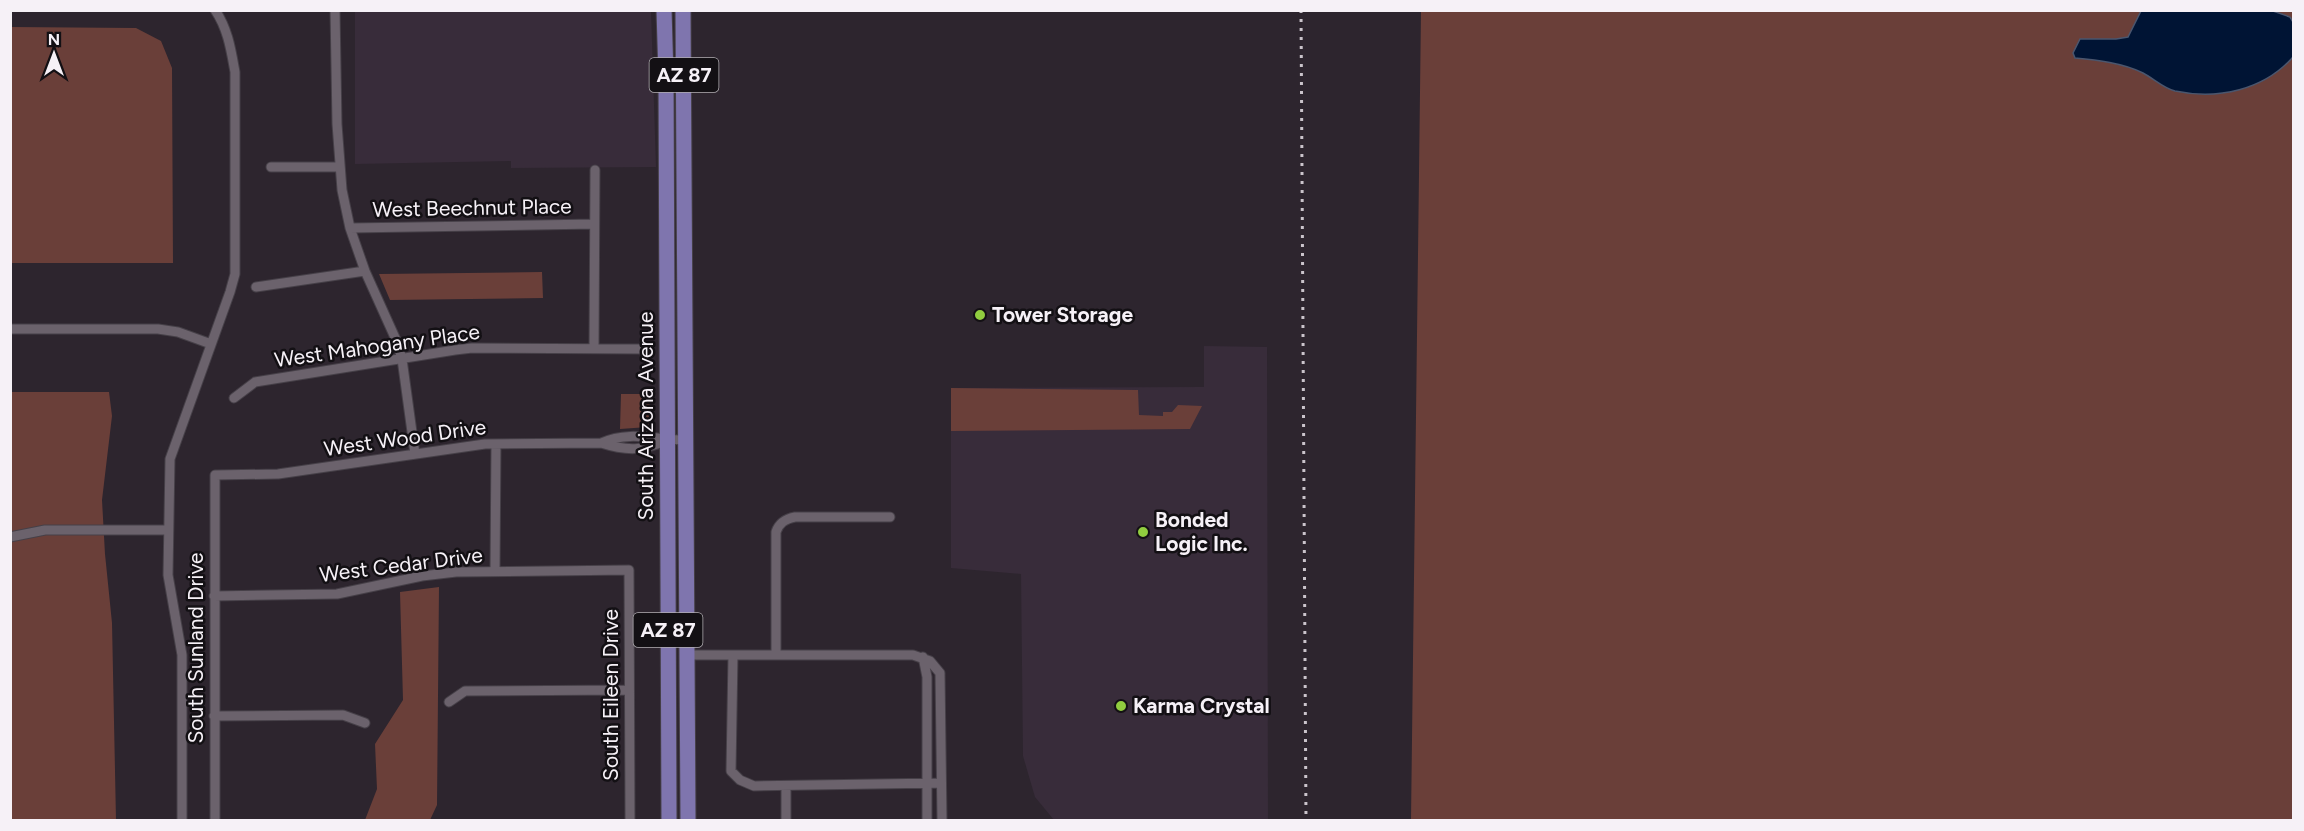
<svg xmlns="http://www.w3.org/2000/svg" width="2304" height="831" viewBox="0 0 2304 831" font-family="Figtree,sans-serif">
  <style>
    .built { fill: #382c3a }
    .green { fill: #6a3f39 }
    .water { fill: #001434; stroke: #4a566e; stroke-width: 1.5 }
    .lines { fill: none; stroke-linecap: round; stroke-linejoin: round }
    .street-casing { stroke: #464048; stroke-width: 11 }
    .primary-casing { stroke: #464048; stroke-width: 17 }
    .street { stroke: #6b626c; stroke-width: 9 }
    .primary { stroke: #7f75ae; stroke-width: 15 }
    .rail { stroke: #cac4cb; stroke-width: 3; stroke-dasharray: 3 6; stroke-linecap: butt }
    .poi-dot { fill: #91cd3f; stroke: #131014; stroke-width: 2 }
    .labels { text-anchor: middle; stroke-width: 5; stroke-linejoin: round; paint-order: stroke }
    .shield { fill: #131014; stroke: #b2aeb3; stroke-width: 1.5 }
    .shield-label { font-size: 20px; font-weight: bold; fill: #f6f1f7 }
    .street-label { font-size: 21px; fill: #f6f1f7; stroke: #131014 }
    .poi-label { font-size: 21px; font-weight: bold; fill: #f6f1f7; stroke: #131014; text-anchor: start }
  </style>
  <rect width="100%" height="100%" fill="#2d252e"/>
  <path class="built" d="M355,11H651L656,167L511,168V161L355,164Z
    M1204,346L1267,347L1268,820H1054L1035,797L1023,756L1021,574L951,568V388L1204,387Z"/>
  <path class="green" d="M1421,11H2293V820H1411Z
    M11,27L136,28L161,41L172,68L173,263H11Z
    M542,272L543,298L390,300L379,274Z
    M951,388L1138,390L1139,415L1163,416V412H1172L1178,405L1202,406L1190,429L951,431Z
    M11,392H109L112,416L102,500L105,554L112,623L116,820H11Z
    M621,394H648L652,421L648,427L620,429Z
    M439,587L437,805L430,820H365L377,789L375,744L403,700L400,592Z"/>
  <path class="water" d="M2141,11H2273L2290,17L2293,22V57C2264,90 2218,100 2175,91C2163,88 2153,78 2143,73C2123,63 2097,60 2075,58L2073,53L2080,39H2116L2128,37Z"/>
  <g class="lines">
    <g class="street-casing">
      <path id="street" d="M335,10L337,124L342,190L350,228L365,271L397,342L402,359L415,454
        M271,167H339
        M350,228L594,224
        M256,287L365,271
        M10,329H158L178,332L211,344
        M594,348L595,170
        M234,398L255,382L455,350L472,348L639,349
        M601,443C630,430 656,440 686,440
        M10,537L45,530H168
        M495,571L496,444
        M214,596L337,594L422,576L456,572L629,570L630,820
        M687,655H913L930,661L940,673L942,820
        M733,655L731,771L740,780L754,786L940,783
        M776,655V532C779,523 785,519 795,517H890
        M923,657L927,677V820
        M449,702L465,691L629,690
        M214,716L343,715L365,723
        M182,820V655L168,575L170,459L230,292L235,274V72C231,50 228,29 215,10
        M215,820V475L278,474L485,444L601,443C626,451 644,451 667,440
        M786,820V786"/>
    </g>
    <g class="primary-casing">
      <path id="primary" d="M664,10L666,76L669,820
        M683,10L688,820"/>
    </g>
    <use href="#street" class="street"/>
    <use href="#primary" class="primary"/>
    <path class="rail" d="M1301,10L1306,820"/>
  </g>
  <g class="poi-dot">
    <circle cx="980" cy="315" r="6"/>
    <circle cx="1143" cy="532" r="6"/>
    <circle cx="1121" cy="706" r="6"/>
  </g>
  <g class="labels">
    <g class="shield">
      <rect x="649.5" y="58" width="69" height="34" rx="4.5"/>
      <rect x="633.5" y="613" width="69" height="34" rx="4.5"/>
    </g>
    <g class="shield-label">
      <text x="684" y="82">AZ 87</text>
      <text x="668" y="637">AZ 87</text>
    </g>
    <g class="street-label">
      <text transform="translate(472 208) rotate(-1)" y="7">West Beechnut Place</text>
      <text transform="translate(377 346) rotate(-8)" y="7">West Mahogany Place</text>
      <text transform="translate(646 416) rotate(-90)" y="7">South Arizona Avenue</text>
      <text transform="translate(405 438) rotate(-8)" y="7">West Wood Drive</text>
      <text transform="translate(401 565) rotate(-7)" y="7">West Cedar Drive</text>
      <text transform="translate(196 648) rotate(-90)" y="7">South Sunland Drive</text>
      <text transform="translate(611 695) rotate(-90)" y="7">South Eileen Drive</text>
    </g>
    <g class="poi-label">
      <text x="992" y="322">Tower Storage</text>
      <text x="1155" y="527">Bonded<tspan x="1155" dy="24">Logic Inc.</tspan></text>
      <text x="1133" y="713">Karma Crystal</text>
    </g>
  </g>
  <rect width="2304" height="831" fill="none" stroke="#f6f1f7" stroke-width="24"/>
  <g transform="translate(54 54)" stroke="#131014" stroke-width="4.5" paint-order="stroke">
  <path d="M0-4.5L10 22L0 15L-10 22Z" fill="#f6f1f7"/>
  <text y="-9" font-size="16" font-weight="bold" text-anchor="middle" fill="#f6f1f7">N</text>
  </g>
</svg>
